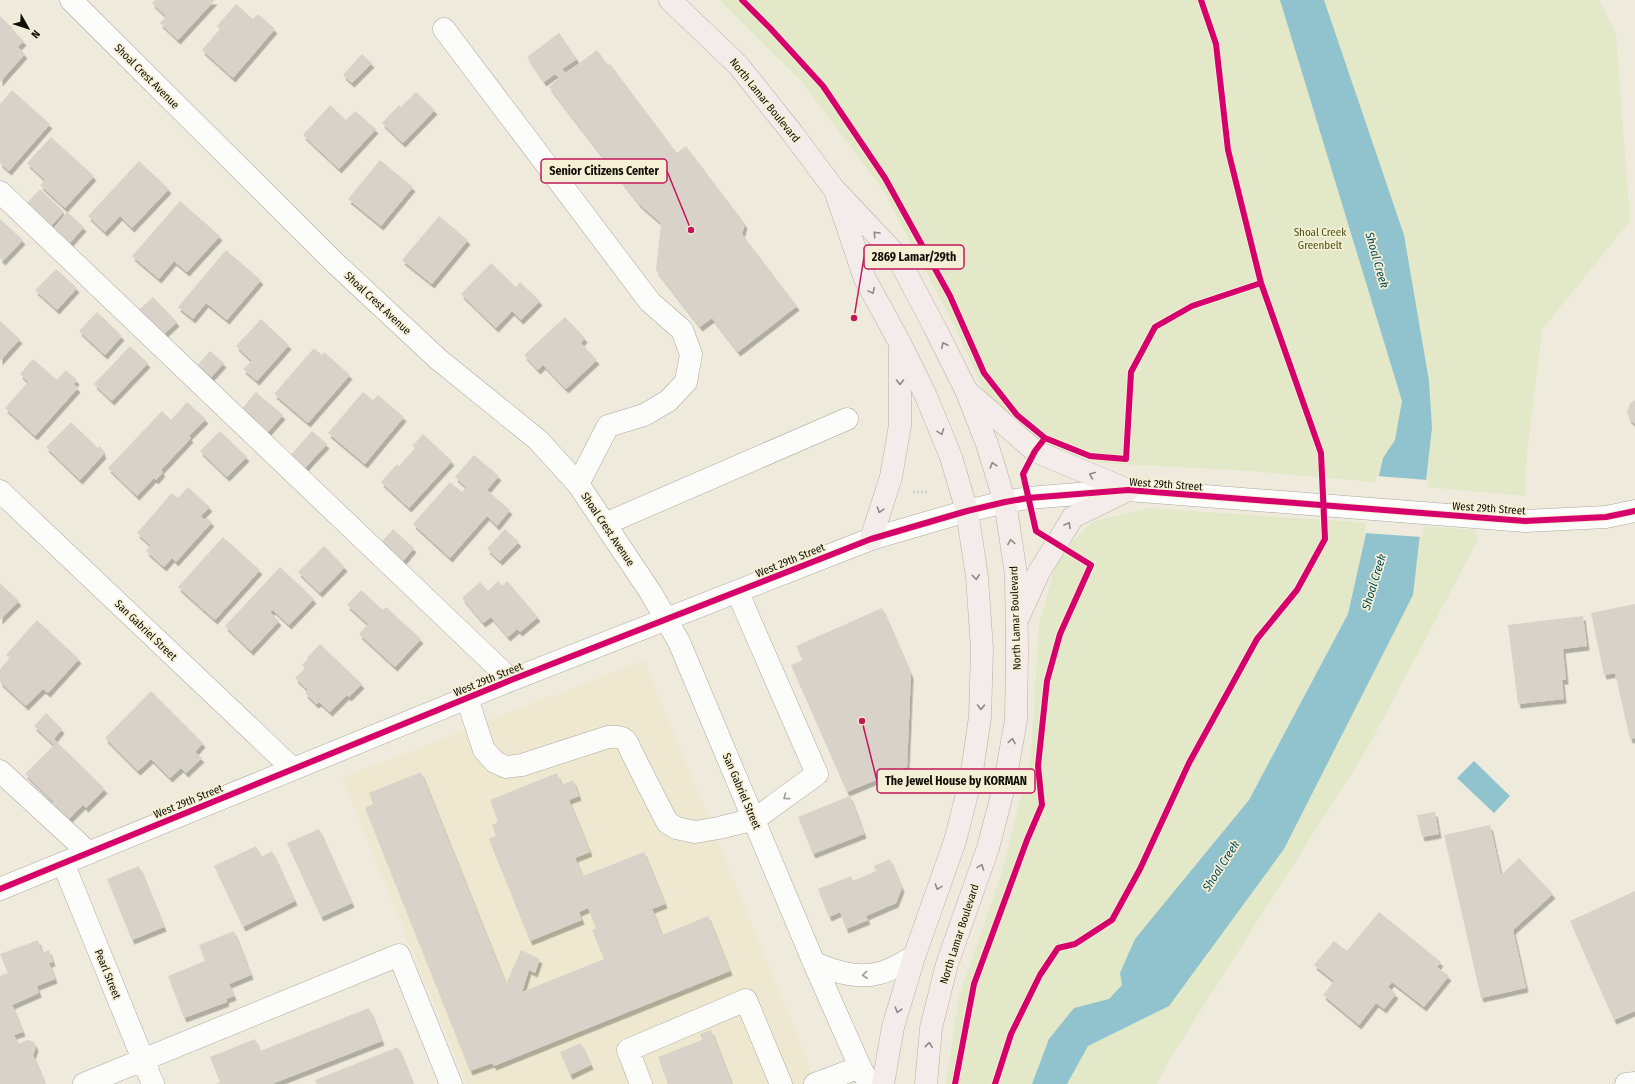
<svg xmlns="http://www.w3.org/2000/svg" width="1635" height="1084" viewBox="0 0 1635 1084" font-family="'Fira Sans Condensed',sans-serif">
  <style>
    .built { fill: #ede8cf }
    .green { fill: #e3e8c9 }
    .water { fill: #90c3cd }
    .pier { fill: #eeebdc }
    .building { fill: #d9d2c9; filter: url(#shadow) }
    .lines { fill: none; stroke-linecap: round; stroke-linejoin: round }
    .minor-casing { stroke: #aba89d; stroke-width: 23 }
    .major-casing { stroke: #baaca4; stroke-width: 23 }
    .path { stroke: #cfcfcb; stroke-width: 2.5; stroke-dasharray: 2 2; stroke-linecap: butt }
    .minor { stroke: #fcfcfa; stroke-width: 22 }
    .major { stroke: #f4ecea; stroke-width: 22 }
    .cycleway-casing { stroke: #f5efd5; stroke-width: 8 }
    .cycleway { stroke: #d6006c; stroke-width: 6 }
    .oneway { stroke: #8e8984 }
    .oneway2 { stroke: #9e9d99 }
    .labels { text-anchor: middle; stroke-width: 3.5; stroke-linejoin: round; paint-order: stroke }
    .street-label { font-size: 11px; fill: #110f07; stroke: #f5efd5 }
    .park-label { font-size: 11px; fill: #485411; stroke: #f5efd5 }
    .water-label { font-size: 12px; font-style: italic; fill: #024958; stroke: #f5efd5 }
    .leader { fill: none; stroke: #c2185b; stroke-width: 1.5 }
    .callout-dot { fill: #c2185b; stroke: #f5efd5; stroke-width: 1.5 }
    .callout { fill: #f5efd5; stroke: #c2185b; stroke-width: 1.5 }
    .callout-label { font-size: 12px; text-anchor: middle; font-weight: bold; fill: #110f07 }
  </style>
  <defs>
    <filter id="shadow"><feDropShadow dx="2.5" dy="4.5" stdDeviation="0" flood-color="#0004"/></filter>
  </defs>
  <rect width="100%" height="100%" fill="#eeebdc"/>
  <path class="built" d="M644,660L817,1084H467L342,778Z"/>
  <path class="green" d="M719,0H1599L1616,34L1630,221L1542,330L1527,456L1525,496L1251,471L1101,463L1058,450L1015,428L990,404L954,325L883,190L802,82Z
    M1148,508L1476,530L1477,542L1367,749L1171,1057L1157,1084H946L959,996L1003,870L1031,756L1039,624L1058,556L1092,522Z"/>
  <path class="water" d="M1280,0H1324L1404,235L1429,381L1432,428L1413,595L1284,849L1169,1006L1088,1046L1067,1084H1032L1049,1039L1074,1008L1109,999L1122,985L1120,973L1135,939L1249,800L1348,614L1383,458L1395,440L1402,401Z
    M1474,761L1510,796L1494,813L1457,778Z"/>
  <path class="pier" d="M1377,476L1428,480L1422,537L1364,533Z"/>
  <path class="building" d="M155,0H215L178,40L160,23L166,16L152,3Z
    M236,4L253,19L258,14L275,29L233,78L202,50L220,29L217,26Z
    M0,16L13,28L11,29L24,41L18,47L25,54L0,82Z
    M559,33L577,59L562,69L566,73L597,50L608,65L610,64L677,153L686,146L745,224L742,234L797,306L738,352L712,318L700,327L656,270L661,223L639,204L549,87L559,78L555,74L544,82L527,57Z
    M362,54L372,63L352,83L343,75Z
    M12,90L50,124L9,171L0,163V104Z
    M416,92L435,110L403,143L382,123L399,105L401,107Z
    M330,105L346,120L355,111L376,129L339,169L303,135Z
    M51,137L94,176L65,208L40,185L45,180L27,163Z
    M380,160L413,187L381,226L348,199Z
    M139,161L169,189L132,228L120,216L105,232L88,216Z
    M40,189L64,212L50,227L26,204Z
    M180,201L220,236L187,272L174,261L159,279L132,256Z
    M67,212L84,227L68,245L52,230Z
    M439,216L468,240L432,284L402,260Z
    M0,219L23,240L3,261L0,258Z
    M226,250L261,280L227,320L206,303L193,319L178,307Z
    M491,263L516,287L520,282L540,301L521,320L512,311L496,328L461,294Z
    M56,269L77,288L57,310L35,290Z
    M153,297L177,322L161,337L137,312Z
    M97,312L122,336L105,355L79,331Z
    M565,317L585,338L581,343L597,360L566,389L543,365L538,370L524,355Z
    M261,319L289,345L257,381L243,369L252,361L236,346Z
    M0,321L20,339L0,361Z
    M130,346L148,363L112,401L94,384Z
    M314,348L322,355L324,352L350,375L308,423L274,394Z
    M210,351L224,363L206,383L192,371Z
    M33,359L57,380L66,370L77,380L74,384L78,388L35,436L5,408L28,382L20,374Z
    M256,392L283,415L267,433L241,410Z
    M363,392L373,400L378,395L404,417L365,464L328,433Z
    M1635,400V424L1629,419L1627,412L1630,403Z
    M187,402L206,419L189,436L191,438L161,470L163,472L156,480L154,478L137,496L108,468L162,411L171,420Z
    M71,422L98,448L100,446L103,450L102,451L104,454L80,480L46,447Z
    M220,431L247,457L227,477L200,451Z
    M312,431L327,444L303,470L289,457Z
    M423,434L452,461L409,508L381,482L397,464L399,466L415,448L412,446Z
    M474,455L499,476L487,490L510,510L497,526L487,516L450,558L413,524L450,482L462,492L466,487L455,477Z
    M188,487L210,507L201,516L205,521L207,518L212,522L176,562L172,558L164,567L146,551L151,546L137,533L172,493L178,498Z
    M393,529L414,548L399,566L377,547Z
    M505,529L519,542L500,561L487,549Z
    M223,537L260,570L215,620L178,587Z
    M324,546L345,567L320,593L298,572Z
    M280,567L314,599L289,625L273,610L270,612L279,621L251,651L225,626Z
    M498,581L502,586L507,581L538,617L520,632L517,629L508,637L491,617L483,623L462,598L480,582L488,591Z
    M0,583L19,601L0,620Z
    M361,590L383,610L386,607L421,639L395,667L359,634L368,624L347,605Z
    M1635,604V738L1630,739L1615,673L1604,675L1591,613Z
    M882,608L911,674L907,767L847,792L791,665L803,660L796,646Z
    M1583,616L1587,646L1563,649L1566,680H1562L1564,699L1518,704L1508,625Z
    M37,620L79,659L48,693L43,689L26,706L0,682V669L10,658L6,655Z
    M320,644L362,684L349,697L347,695L330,712L319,702L316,704L305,693L308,690L295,678L305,668L302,665L308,659L307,658Z
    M151,691L203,743L195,752L202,758L186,773L181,768L170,778L151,759L138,771L105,738Z
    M46,713L62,729L54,739L105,789L86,808L83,805L65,823L50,807L54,802L25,774L54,745L34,726Z
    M421,772L506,984L521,950L540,959L535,973L529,970L522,992L604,959L592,930L596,928L588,908L579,912L582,920L530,941L489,839L496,836L492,825L498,822L490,800L557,773L562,785L573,780L579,796L569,800L590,852L575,858L583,876L644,852L665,904L652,909L662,935L708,916L730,971L494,1066L492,1063L470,1071L365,808L373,804L369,793Z
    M850,796L864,834L813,854L798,817Z
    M1435,812L1439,834L1422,837L1417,815Z
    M1490,825L1501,875L1519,858L1553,894L1513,930L1526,988L1481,998L1444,835Z
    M319,829L352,903L321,917L287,843Z
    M256,846L261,857L272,851L295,901L243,927L214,866Z
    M890,859L902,888L896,903L866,916L868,920L846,929L840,912L829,917L818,889L851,876L853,881L876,871L874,866Z
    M139,866L164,927L132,940L107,879Z
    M1635,891V1011L1614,1020L1570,921Z
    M1379,912L1441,962L1437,967L1449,976L1424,1007L1392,982L1388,987L1396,994L1384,1009L1376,1003L1359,1025L1323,995L1334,981L1314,965L1334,941L1347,951Z
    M234,931L251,975L229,984L234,996L226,999L227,1002L184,1018L168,976L205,961L199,945Z
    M38,940L42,953L49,950L53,962L49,963L55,979L37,986L39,993L12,1005L23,1032L14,1035L18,1044L28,1040L34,1042L36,1047L33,1055L45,1084H0V976L8,973L0,954Z
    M369,1008L382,1041L272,1084H216L220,1082L210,1057L255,1039L260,1051Z
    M711,1030L732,1084H668L658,1057L702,1040L700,1034Z
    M581,1043L591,1065L570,1075L560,1052Z
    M398,1047L413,1084H317L315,1080Z"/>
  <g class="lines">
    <g class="minor-casing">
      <path id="minor" d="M71,0L334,262L438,359L538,440L578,484L651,593L679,642L814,963L860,1067L869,1084
        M444,29L650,302L682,330L691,354L686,382L668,401L644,415L608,426L578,484
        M0,192L511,680
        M0,491L293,769
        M605,524L847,419
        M467,698L484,750L495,762L506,767L522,765L608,737C622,736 626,737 631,751L667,822L676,828L695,832L719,828L755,819L817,774L747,614L738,592
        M0,771L89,853
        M63,863L153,1084
        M0,889L511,680L871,539L967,511L1005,502L1028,498L1128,490L1525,521L1606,517L1635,511
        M814,963C836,972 857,979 880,973C892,970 903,962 914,957
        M84,1084L399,955L451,1084
        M641,1084L628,1050L746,1000L781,1084
        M815,1084L860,1067
        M1626,1084L1635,1083"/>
    </g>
    <g class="major-casing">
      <path id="major" d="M670,0L738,65L793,134L834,189L897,256L934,326L966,390L987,444L1005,502L1016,574L1017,652L1016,720L1004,787L988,848L947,964L931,1028L926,1084
        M837,196L865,279L900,343L926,396L951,457L967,511L977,577L982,649L980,717L971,778L955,841L914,957L893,1027L883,1084
        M969,393L1035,451L1128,490
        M871,539L891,477L900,425V349
        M1019,616L1039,572L1073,517L1128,490"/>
    </g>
    <path class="path" d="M913,492H928"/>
    <use href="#minor" class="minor"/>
    <use href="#major" class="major"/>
    <g class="cycleway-casing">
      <path id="cycleway" d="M742,0L770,28L823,86L885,178L950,296L984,373L1017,415L1045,438L1035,451L1023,474L1036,531L1091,565L1060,634L1047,681L1038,766L1042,805L1027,840L974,984L955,1084
        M1045,438L1090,456L1126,459L1131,372L1155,327L1192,306L1261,283
        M0,889L511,680L871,539L967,511L1005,502L1028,498L1128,490L1525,521L1606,517L1635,511
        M995,1084L1011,1034L1040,975L1058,948L1075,944L1112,920L1140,869L1189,763L1257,639L1297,590L1325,539L1321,453L1261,283L1228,150L1216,44L1201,0"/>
    </g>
    <use href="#cycleway" class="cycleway"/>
  </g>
  <defs><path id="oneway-chevron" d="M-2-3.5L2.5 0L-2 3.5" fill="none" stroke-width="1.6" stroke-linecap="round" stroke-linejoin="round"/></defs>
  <g class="oneway">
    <use href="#oneway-chevron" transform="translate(876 234) rotate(-133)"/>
    <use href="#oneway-chevron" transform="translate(872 291) rotate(62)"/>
    <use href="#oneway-chevron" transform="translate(944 345) rotate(-116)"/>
    <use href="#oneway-chevron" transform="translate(900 382) rotate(90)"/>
    <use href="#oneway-chevron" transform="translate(941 432) rotate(69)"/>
    <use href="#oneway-chevron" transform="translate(993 465) rotate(-107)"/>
    <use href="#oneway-chevron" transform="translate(1092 475) rotate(-157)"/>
    <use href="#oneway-chevron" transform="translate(880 510) rotate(108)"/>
    <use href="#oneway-chevron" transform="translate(1068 525) rotate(-59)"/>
    <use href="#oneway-chevron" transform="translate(1011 542) rotate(-99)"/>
    <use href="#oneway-chevron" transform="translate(976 577) rotate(84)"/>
    <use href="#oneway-chevron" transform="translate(981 707) rotate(91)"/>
    <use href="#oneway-chevron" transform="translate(1012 741) rotate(-80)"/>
    <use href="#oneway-chevron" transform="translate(981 867) rotate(-70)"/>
    <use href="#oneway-chevron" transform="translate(938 887) rotate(110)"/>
    <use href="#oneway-chevron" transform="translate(898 1010) rotate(107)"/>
    <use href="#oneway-chevron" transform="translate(929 1045) rotate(-84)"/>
  </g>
  <g class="oneway2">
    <use href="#oneway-chevron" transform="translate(786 797) rotate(144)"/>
    <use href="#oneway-chevron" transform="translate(865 975) rotate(174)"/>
  </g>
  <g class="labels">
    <g class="street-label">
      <text transform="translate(147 76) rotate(45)" y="4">Shoal Crest Avenue</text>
      <text transform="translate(765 100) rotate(51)" y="4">North Lamar Boulevard</text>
      <text transform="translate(378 303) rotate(43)" y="4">Shoal Crest Avenue</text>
      <text transform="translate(1166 484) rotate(4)" y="4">West 29th Street</text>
      <text transform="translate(1489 508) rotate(4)" y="4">West 29th Street</text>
      <text transform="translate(608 529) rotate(56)" y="4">Shoal Crest Avenue</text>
      <text transform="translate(790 560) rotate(-22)" y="4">West 29th Street</text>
      <text transform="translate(1015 618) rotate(-92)" y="4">North Lamar Boulevard</text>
      <text transform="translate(146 630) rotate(44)" y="4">San Gabriel Street</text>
      <text transform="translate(488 679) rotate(-22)" y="4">West 29th Street</text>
      <text transform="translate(742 791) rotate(67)" y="4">San Gabriel Street</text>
      <text transform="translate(188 801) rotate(-22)" y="4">West 29th Street</text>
      <text transform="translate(959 934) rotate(-72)" y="4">North Lamar Boulevard</text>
      <text transform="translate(108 974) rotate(68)" y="4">Pearl Street</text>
    </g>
    <g class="park-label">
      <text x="1320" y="236">Shoal Creek<tspan x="1320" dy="13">Greenbelt</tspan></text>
    </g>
    <g class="water-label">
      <text transform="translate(1377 260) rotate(74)" y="4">Shoal Creek</text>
      <text transform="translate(1374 582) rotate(-73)" y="4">Shoal Creek</text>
      <text transform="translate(1221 866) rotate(-57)" y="4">Shoal Creek</text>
    </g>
  </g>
  <path class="leader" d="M691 230L667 171M854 318L864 257M862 721L877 781"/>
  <g class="callout-dot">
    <circle cx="691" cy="230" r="4"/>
    <circle cx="854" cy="318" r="4"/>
    <circle cx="862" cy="721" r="4"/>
  </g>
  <g class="callout">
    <rect x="541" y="159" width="126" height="24" rx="4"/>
    <rect x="864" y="245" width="100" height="24" rx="4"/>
    <rect x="877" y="769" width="158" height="24" rx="4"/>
  </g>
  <g class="callout-label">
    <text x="604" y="175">Senior Citizens Center</text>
    <text x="914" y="261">2869 Lamar/29th</text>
    <text x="956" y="785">The Jewel House by KORMAN</text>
  </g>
  <g transform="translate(28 28) rotate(129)" stroke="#f5efd5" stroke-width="3" paint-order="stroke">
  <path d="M0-3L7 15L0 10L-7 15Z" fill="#110f07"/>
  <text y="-6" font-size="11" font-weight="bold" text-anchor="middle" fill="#110f07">N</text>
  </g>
</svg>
